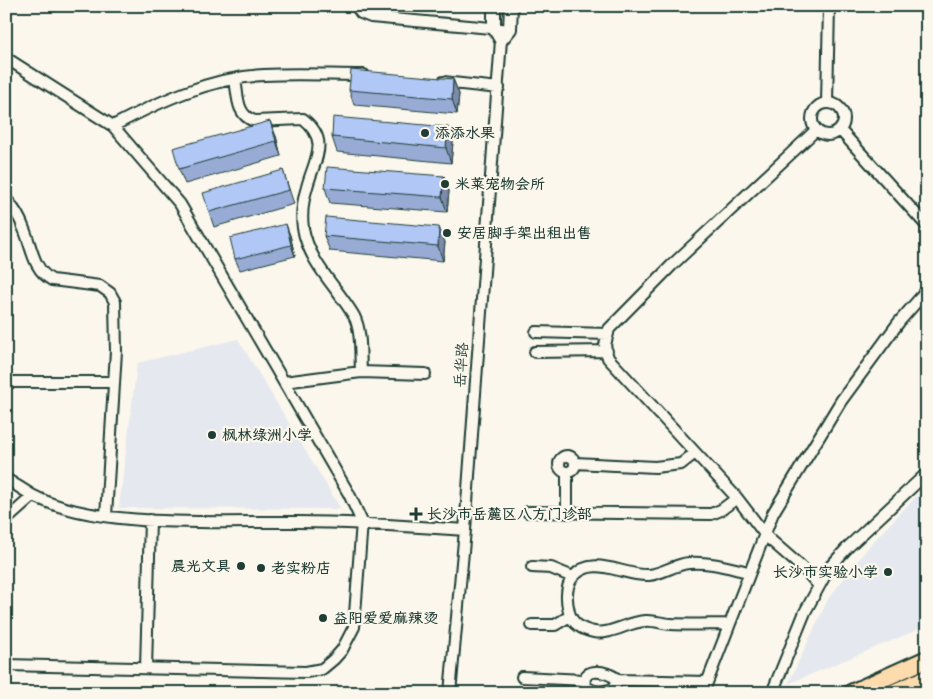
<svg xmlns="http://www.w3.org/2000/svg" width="933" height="699" viewBox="0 0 933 699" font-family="'Balsamiq Sans','LXGW WenKai TC',sans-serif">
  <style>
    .built { fill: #e5e9ef }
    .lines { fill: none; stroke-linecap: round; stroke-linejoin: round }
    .minor-casing { stroke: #1f3d34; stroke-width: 14 }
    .tertiary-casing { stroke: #1f3d34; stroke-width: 16 }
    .primary-casing { stroke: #1f3d34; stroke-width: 20 }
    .minor { stroke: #fbf7ec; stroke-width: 10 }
    .tertiary { stroke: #fbf7ec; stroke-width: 12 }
    .primary { stroke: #fedbac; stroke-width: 16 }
    .wall { fill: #98abd4; stroke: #1f3d34 }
    .shaded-wall { fill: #7c8bac; stroke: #1f3d34 }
    .building { fill: #b1c7f6; stroke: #1f3d34 }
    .poi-dot { fill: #1f3d34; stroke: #fbf7ec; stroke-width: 2 }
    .labels { text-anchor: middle; stroke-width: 4.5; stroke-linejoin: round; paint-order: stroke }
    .poi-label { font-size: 15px; font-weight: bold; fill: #1f3d34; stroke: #fbf7ec; text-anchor: start }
    .street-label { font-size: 15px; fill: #1f3d34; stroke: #fbf7ec }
  </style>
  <rect width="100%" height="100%" fill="#fbf7ec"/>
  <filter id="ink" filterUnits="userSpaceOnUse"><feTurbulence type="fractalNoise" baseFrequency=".02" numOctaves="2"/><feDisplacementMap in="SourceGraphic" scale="10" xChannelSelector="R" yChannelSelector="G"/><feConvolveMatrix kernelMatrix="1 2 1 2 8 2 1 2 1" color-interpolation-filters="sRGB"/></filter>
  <g filter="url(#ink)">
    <path class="built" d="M238,339L341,509L119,508L137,363Z
      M927,485V626L788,684L828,599L870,545Z"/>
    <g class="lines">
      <g class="minor-casing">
        <path id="minor" d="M356,6L361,13L371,17L502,29
          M6,58L113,126L180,204L349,494L362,522L354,627L342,650L334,659L322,669L306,672L6,665
          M235,79C238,95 236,116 255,121L303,119C331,141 314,160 307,187C303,200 301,214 303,228C309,263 337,287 354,316C362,331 360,356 361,372
          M443,82L499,88
          M812 119a16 16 0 1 1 32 0a16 16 0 1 1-32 0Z
          M827,103L829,6
          M113,126C160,101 210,78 264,75C297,73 331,75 364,75
          M816,130L672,265L609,329L605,345L608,358L737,498L767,537L806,571L819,586
          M840,130L927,226
          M6,199C14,208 20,218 24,229C32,247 33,270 52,280L100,286L110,293L115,302L116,351L106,516
          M536,332L608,334
          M535,352L607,351
          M6,382H114
          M284,382L361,372L425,374
          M559 464a8 8 0 1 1 16 0a8 8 0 1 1-16 0Z
          M575,463L655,467L681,464L695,453
          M6,479C15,484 23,490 32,495C97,530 224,521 298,522C354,522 409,526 465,530
          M528,512L711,514L721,510L737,498
          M567,513V473
          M6,520L33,496
          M532,567L551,568L573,577
          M728,624C710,624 690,625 671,624C663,624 654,620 645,621C628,622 611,635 594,632C583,630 572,624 569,612C566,600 565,587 573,577C593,553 624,577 649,575C662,574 675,564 689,563C708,561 730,568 748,572
          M532,625H555L570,616
          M146,668L150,520
          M522,677L584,680
          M618,680L613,689C603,692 595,693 586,687C578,666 608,670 618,680L707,682
          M450,693L465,530L501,40
          M703,693L773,513L841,401L899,322L927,290
          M772,693L805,612L829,568L848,547L927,473"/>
      </g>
      <g class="tertiary-casing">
        <path id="tertiary" d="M494,6V28L501,40L510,29L511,6"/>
      </g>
      <g class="primary-casing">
        <path id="primary" d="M851,693L927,659
          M892,693L927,678"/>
      </g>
      <use href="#minor" class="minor"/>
      <use href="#tertiary" class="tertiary"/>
      <use href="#primary" class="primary"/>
    </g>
    <path class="wall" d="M453,79L459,94L457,114L354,105L349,90Z
      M276,136L281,156L185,184L179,169Z
      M332,137L453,142L451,163L337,152Z
      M283,170L294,204L214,227L209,212Z
      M444,176L449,191L447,212L330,203L325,188Z
      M290,235L295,256L240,270L235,259Z
      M324,236L445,242L443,261L330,251Z"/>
    <path class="shaded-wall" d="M453,79L459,94L457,114L452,99Z
      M270,121L276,136L281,156L276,141Z
      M448,127L453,142L451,163L446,148Z
      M444,176L449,191L447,212L442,197Z
      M286,224L290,235L295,256L291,245Z
      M439,227L445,242L443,261L438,246Z"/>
    <path class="building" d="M351,70L453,79L452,99L349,90Z
      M333,117L448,127L446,148L332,137Z
      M270,121L276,141L179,169L173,148Z
      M327,167L444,176L442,197L325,188Z
      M283,170L289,190L209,212L203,193Z
      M326,217L439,227L438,246L324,236Z
      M286,224L291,245L235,259L230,238Z"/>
  </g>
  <g class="poi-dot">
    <circle cx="425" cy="133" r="5"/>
    <circle cx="445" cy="184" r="5"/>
    <circle cx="447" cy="233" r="5"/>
    <circle cx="212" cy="435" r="5"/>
    <path d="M413.5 506.5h5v5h5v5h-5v5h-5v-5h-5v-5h5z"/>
    <circle cx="241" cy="566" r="5"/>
    <circle cx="261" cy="568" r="5"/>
    <circle cx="888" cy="572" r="5"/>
    <circle cx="323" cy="618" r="5"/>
  </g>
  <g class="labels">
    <g class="poi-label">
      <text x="435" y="138">添添水果</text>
      <text x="455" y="189">米莱宠物会所</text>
      <text x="457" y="238">安居脚手架出租出售</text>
      <text x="222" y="440">枫林绿洲小学</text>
      <text x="427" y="519">长沙市岳麓区八方门诊部</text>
      <text x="231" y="571" text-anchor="end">晨光文具</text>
      <text x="271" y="573">老实粉店</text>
      <text x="878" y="577" text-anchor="end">长沙市实验小学</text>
      <text x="333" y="623">益阳爱爱麻辣烫</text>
    </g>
    <g class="street-label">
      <text transform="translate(461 365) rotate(-86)" y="5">岳华路</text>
    </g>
  </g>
  <rect width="933" height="699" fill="none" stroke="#fbf7ec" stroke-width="25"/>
  <rect x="12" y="12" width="908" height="674" fill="none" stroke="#1f3d34" stroke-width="2" filter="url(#ink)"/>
</svg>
